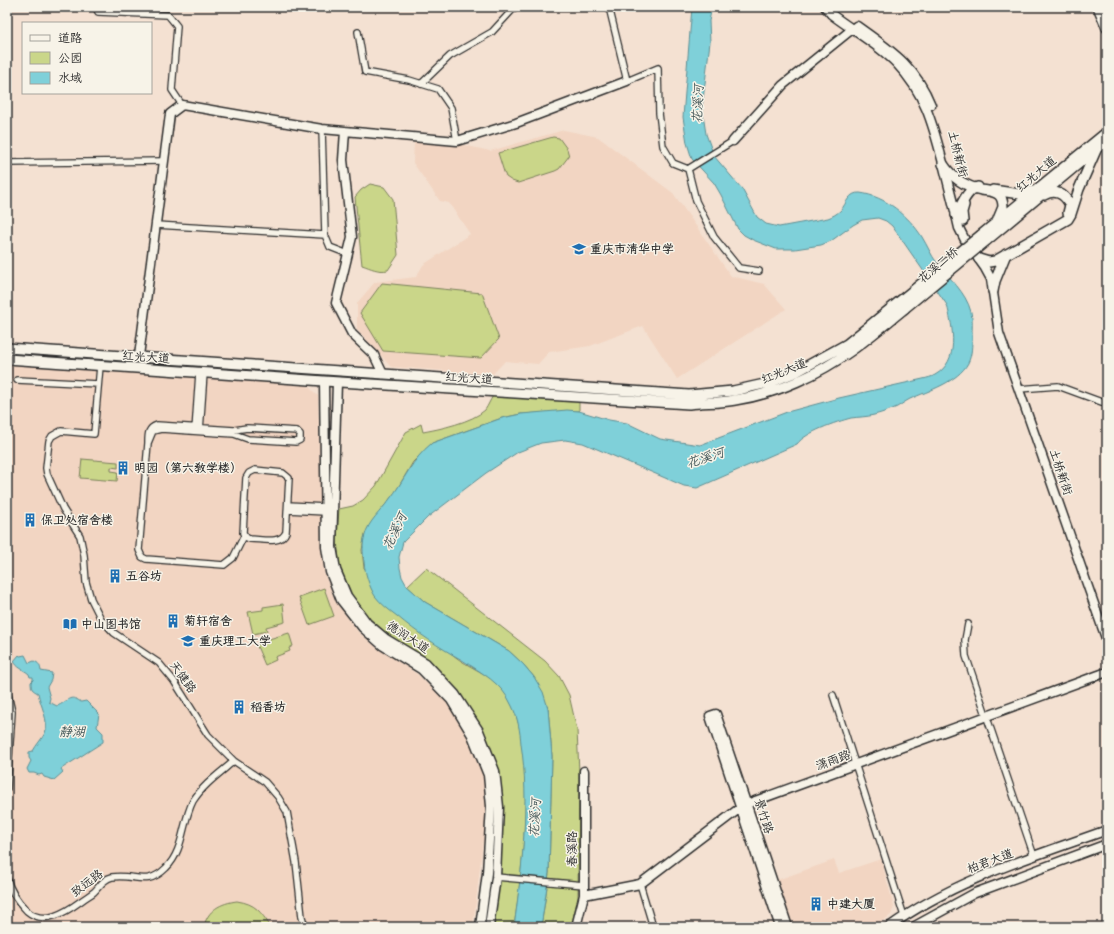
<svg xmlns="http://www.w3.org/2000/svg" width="1114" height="934" viewBox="0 0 1114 934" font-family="'Balsamiq Sans','LXGW WenKai TC',sans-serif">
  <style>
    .built { fill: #f2d5c2 }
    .green { fill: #cad689; stroke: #7a805a }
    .water { fill: #7fd0d9; stroke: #5d8e93 }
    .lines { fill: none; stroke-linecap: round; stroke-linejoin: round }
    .street-casing { stroke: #2b2b2b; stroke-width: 8 }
    .secondary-casing { stroke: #2b2b2b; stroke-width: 11 }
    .primary-casing { stroke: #2b2b2b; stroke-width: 12 }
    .street { stroke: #f7f3e8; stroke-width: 5.5 }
    .secondary { stroke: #f7f3e8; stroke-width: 8 }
    .primary { stroke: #f7f3e8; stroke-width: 9 }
    .primary-bridge-casing { stroke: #2b2b2b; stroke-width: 12; stroke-linecap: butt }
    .primary-bridge { stroke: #f7f3e8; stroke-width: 9 }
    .labels { text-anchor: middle; stroke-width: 3; stroke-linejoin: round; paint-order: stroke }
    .street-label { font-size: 12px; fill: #2b2b2b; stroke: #f7f3e8 }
    .poi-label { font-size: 12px; font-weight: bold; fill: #2b2b2b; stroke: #f7f3e8; text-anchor: start }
    .water-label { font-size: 13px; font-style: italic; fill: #405456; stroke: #f7f3e8 }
  </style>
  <rect width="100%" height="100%" fill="#f4e1d2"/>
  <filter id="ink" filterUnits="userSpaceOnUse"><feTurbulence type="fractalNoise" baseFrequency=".025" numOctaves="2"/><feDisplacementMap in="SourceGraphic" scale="8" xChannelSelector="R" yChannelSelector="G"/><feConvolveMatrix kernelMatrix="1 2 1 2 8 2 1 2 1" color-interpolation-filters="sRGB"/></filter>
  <g filter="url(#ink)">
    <path class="built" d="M564,130L598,137L673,193L731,276L764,284L786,309L677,379L643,326L590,346L549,352L538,364L505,361L493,374L391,367L357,329V303L375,282L416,277L423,265L470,234L449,203L440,201L413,163L414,142L459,144L490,151Z
      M7,363L307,385L318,396L322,542L324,573L336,602L358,632L379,649L417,674L447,703L469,737L484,776L487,807L473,927H20L13,922L7,921Z
      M881,859L894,907L891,915L874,927H792L777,880L834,860L839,873Z"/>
    <path class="green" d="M553,137L559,138L567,149L569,156L559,169L555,171L518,183L512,181L506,177L504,172L498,153Z
      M370,184L384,187L393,199L398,255L388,270C378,272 371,268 362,265L355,197L361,190Z
      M382,283L482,293L499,339L481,358L383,351L360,313Z
      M493,396L579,401V411L521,414L502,418L432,443L413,462L396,491L372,522L365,534L362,550L364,568C385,588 405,608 425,628C434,637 443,647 453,655C469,668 489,673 503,690C540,734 522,871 514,927H493L500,874L502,807L482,729L369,620L350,594L340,569L337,540L339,509L353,506L363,500L376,486L406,432L421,424L423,432C440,429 472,422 485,410C488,406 490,400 493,396Z
      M82,459L118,462V468L111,467V471L118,472L117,481L80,478Z
      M426,568L545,661L559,676L569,695L577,730L579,772L578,897L571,927H541L549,873L552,756L548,708L534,677L523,664L509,651L425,602L407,586Z
      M324,588L334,616L309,625L299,597Z
      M283,604L285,622L266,627L267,631L253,634L248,612L263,610V607Z
      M289,633L293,646L289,648L290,651L275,657L276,660L265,665L256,644H258L259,645L270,642L269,639Z
      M237,901C256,904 260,911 271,927H204C207,910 221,903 237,901Z"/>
    <path class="water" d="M692,7H712L709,21L710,42L702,108L706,134L714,156L742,189L757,217L766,224L779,227L828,218C833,216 837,214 841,210C846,204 849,192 860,193C885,196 909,216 922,237C927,245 931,255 937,263C949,278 966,292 971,312C973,320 972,329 972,336C972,345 972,355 968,363C958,382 928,391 910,399C906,401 902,404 897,407C890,410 882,413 874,415C867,417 858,417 851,418C836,422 806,432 797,444L697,488L684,486L583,443L565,440L541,443L518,452L486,473L428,517L403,542L399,557L400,568L402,577L407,586L425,602L509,651L523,664L534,677L543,692L548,708L552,756L549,873L541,927H514C522,868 530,803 521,744C520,731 518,718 512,706C502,683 482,673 462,660C439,647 417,633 397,616C389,610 381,604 375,596C369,586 365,573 364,562C363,553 362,544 365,535C368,522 381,511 389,500C405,480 411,460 432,443L502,418L521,414L567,410L579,411L609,420L627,423L660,439L700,445L787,412L839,398L923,379C927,378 932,377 935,375C960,361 953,328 947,305L902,240L892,226L886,221L878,218L862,220L853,225L831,241L821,245L795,249H776L753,240L744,235L738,229L721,195L714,183L692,159L687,143L683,117Z
      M19,655L20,656L25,655L29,663L34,661C39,663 40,665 41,671L52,673L51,680L47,687L50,698L49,702L57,706C68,702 69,693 81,702L86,701L99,714L97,727L103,733V742L61,769L63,772L54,780L44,777L42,774L39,775L34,773H29L27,769L31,761L29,758V752L33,751C36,745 42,739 45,733C50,723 40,704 38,693C32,690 31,689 31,682L33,680V677H30L29,674C23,669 17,668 14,661Z"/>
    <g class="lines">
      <g class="street-casing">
        <path id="street" d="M96,7L98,12L168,15L177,26L172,90L182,105
          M609,7L627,81L658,68L659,113L663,146L673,163L688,169L696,201L714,237L739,268L759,271
          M358,32L365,72L409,80L438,89L451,108L457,141
          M421,84L450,56L492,32L515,7
          M7,163L164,161
          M688,169L733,141
          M156,225L325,235L322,129
          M325,235L330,247L348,254
          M100,366L94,434L61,431L52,436L49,441L46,468L47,474L63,509L80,536L84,555L86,582L91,599L101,619L114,633L159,663L174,681L208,735L234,761L265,782L278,797L287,812L296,862L302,917L305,927
          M17,380L98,384
          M1019,389L1058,386L1107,404
          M157,425L234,430L247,428L297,431L300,434V440L296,442L248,439L234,434L161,429L153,431L148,443C148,434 148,428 157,425Z
          M195,431L199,373
          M200,431L204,373
          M148,443L139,550L142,557L146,559L224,565L233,558L244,536
          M255,470L283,473L289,478L286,532C281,545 261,539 250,539L247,538L243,533L246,478L249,473Z
          M288,505L325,507
          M288,510L325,512
          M968,624L965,640L966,656L1034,856
          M7,690L12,712L7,788
          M833,695L904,916
          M496,877L584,885
          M7,878C10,891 17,901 27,911C44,926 66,912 81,901C85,898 90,895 94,892C100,886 103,879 112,877C134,873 146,888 166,868C184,851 182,822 193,801C203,785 220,773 234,761
          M640,884L653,927"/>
      </g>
      <g class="secondary-casing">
        <path id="secondary" d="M825,7L831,14C853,31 878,44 897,64C925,93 933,125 943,163C948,184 954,206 959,228L965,240L985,268L991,279L999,333L1107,641
          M857,26C890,50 915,65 931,105
          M345,131L343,160L352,237L336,303L352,334L374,355L383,374
          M733,141L783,85L856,26
          M139,356L170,114L182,105L322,129L457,141L516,123L627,81
          M324,381L326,547L330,572L341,600L363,628L382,645L421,669L451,700L472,735L488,775L491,806L487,873L480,927
          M337,382L332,547L336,570L347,596L367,623L386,639L426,663L455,694L479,731L495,771L499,807L496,877L489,927
          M584,895L640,884L740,808L747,804L1107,672
          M576,927L584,895V771
          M780,927L710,716L716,714L788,927
          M889,927C954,880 1032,857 1107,830
          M913,927L975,893L1107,844"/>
      </g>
      <g class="primary-casing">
        <path id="primary" d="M1098,7L1107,28
          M1105,7L1107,11
          M943,164C952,178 965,186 981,190C987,191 995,191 999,195C1002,198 1003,203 1003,207L998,219
          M993,190L1020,194L1032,191
          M1044,195C1055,189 1064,193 1070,205L1068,213
          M956,215C961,206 967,189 978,187
          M963,221L962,212L964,205
          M981,235L1107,132
          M986,241L1107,140
          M979,259L989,262L995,261L1068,219L1071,214L1079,189L1097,148
          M993,291L995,281L1006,254
          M7,348L689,395L733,391L769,383L796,372L847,344L900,301
          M7,359L324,381L689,404C704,402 720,403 735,400C776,394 819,374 852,350C870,337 888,322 905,308"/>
      </g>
      <use href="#street" class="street"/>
      <use href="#secondary" class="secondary"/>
      <use href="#primary" class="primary"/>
      <g class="primary-bridge-casing">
        <path id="primary-bridge" d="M900,301L981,235
          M905,308L986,241"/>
      </g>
      <use href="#primary-bridge" class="primary-bridge"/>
    </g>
  </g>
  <defs>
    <g id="school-bare" transform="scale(1.08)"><path d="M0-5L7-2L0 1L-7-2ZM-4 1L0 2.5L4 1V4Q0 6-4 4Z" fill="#1f6fb2" stroke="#f7f3e8" stroke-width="2.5" paint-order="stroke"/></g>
    <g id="building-bare" transform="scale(1.08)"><path d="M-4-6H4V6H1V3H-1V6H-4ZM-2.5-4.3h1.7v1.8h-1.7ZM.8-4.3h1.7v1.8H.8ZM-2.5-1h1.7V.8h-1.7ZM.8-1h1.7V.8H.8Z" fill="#1f6fb2" stroke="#f7f3e8" stroke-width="2.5" paint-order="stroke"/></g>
    <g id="library-bare" transform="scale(1.08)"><path d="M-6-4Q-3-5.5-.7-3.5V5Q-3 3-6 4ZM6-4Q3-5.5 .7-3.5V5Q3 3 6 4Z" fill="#1f6fb2" stroke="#f7f3e8" stroke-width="2.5" paint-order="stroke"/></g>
    <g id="university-bare" transform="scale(1.08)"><path d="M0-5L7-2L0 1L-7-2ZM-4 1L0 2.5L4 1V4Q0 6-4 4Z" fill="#1f6fb2" stroke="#f7f3e8" stroke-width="2.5" paint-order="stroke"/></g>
  </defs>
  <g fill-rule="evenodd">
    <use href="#school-bare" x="579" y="249"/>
    <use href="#building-bare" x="123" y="468"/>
    <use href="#building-bare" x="30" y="520"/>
    <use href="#building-bare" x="115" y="576"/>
    <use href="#building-bare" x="173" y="621"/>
    <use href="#library-bare" x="70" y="624"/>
    <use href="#university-bare" x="188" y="641"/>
    <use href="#building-bare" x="239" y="707"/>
    <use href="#building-bare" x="816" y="904"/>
  </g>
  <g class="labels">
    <g class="street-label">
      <text transform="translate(958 154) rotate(76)" y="4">土桥新街</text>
      <text transform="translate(1036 174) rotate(-40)" y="4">红光大道</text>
      <text transform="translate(938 265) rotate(-40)" y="4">花溪二桥</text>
      <text transform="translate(146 357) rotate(4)" y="4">红光大道</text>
      <text transform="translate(784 371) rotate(-22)" y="4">红光大道</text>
      <text transform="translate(469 378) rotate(4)" y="4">红光大道</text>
      <text transform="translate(1061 472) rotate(71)" y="4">土桥新街</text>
      <text transform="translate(408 637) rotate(33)" y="4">德润大道</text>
      <text transform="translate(183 677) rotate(54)" y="4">天健路</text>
      <text transform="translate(833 760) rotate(-20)" y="4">潇雨路</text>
      <text transform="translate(764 816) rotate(72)" y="4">景竹路</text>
      <text transform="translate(572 849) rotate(-90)" y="4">春溪路</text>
      <text transform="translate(990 861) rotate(-21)" y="4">柏君大道</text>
      <text transform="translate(87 883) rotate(-37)" y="4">致远路</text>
    </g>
    <g class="poi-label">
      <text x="590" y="253">重庆市清华中学</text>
      <text x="134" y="472">明园（第六教学楼）</text>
      <text x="41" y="524">保卫处宿舍楼</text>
      <text x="126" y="580">五谷坊</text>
      <text x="184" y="625">菊轩宿舍</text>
      <text x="81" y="628">中山图书馆</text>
      <text x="199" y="645">重庆理工大学</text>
      <text x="250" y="711">稻香坊</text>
      <text x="827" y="908">中建大厦</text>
    </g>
    <g class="water-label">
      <text transform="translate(697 104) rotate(-87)" y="5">花溪河</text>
      <text transform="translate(705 457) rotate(-18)" y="5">花溪河</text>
      <text transform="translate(394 531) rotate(-64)" y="5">花溪河</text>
      <text x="72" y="736">静湖</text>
      <text transform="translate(534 818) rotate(-86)" y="5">花溪河</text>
    </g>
  </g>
  <rect width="1114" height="934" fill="none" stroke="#f7f3e8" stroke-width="24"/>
  <rect x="12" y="12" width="1090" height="910" fill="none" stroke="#2b2b2b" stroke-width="1.5" filter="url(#ink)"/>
  <rect x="22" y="22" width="130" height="72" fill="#f7f3e8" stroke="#a5a39c"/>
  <rect x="30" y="35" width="20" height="6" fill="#f7f3e8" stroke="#a5a39c"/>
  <text x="58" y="42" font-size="12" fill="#2b2b2b">道路</text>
  <rect x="30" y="52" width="20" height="12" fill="#cad689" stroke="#a5a39c"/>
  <text x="58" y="62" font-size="12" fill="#2b2b2b">公园</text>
  <rect x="30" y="72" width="20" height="12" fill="#7fd0d9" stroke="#a5a39c"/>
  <text x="58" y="82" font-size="12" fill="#2b2b2b">水域</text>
</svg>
